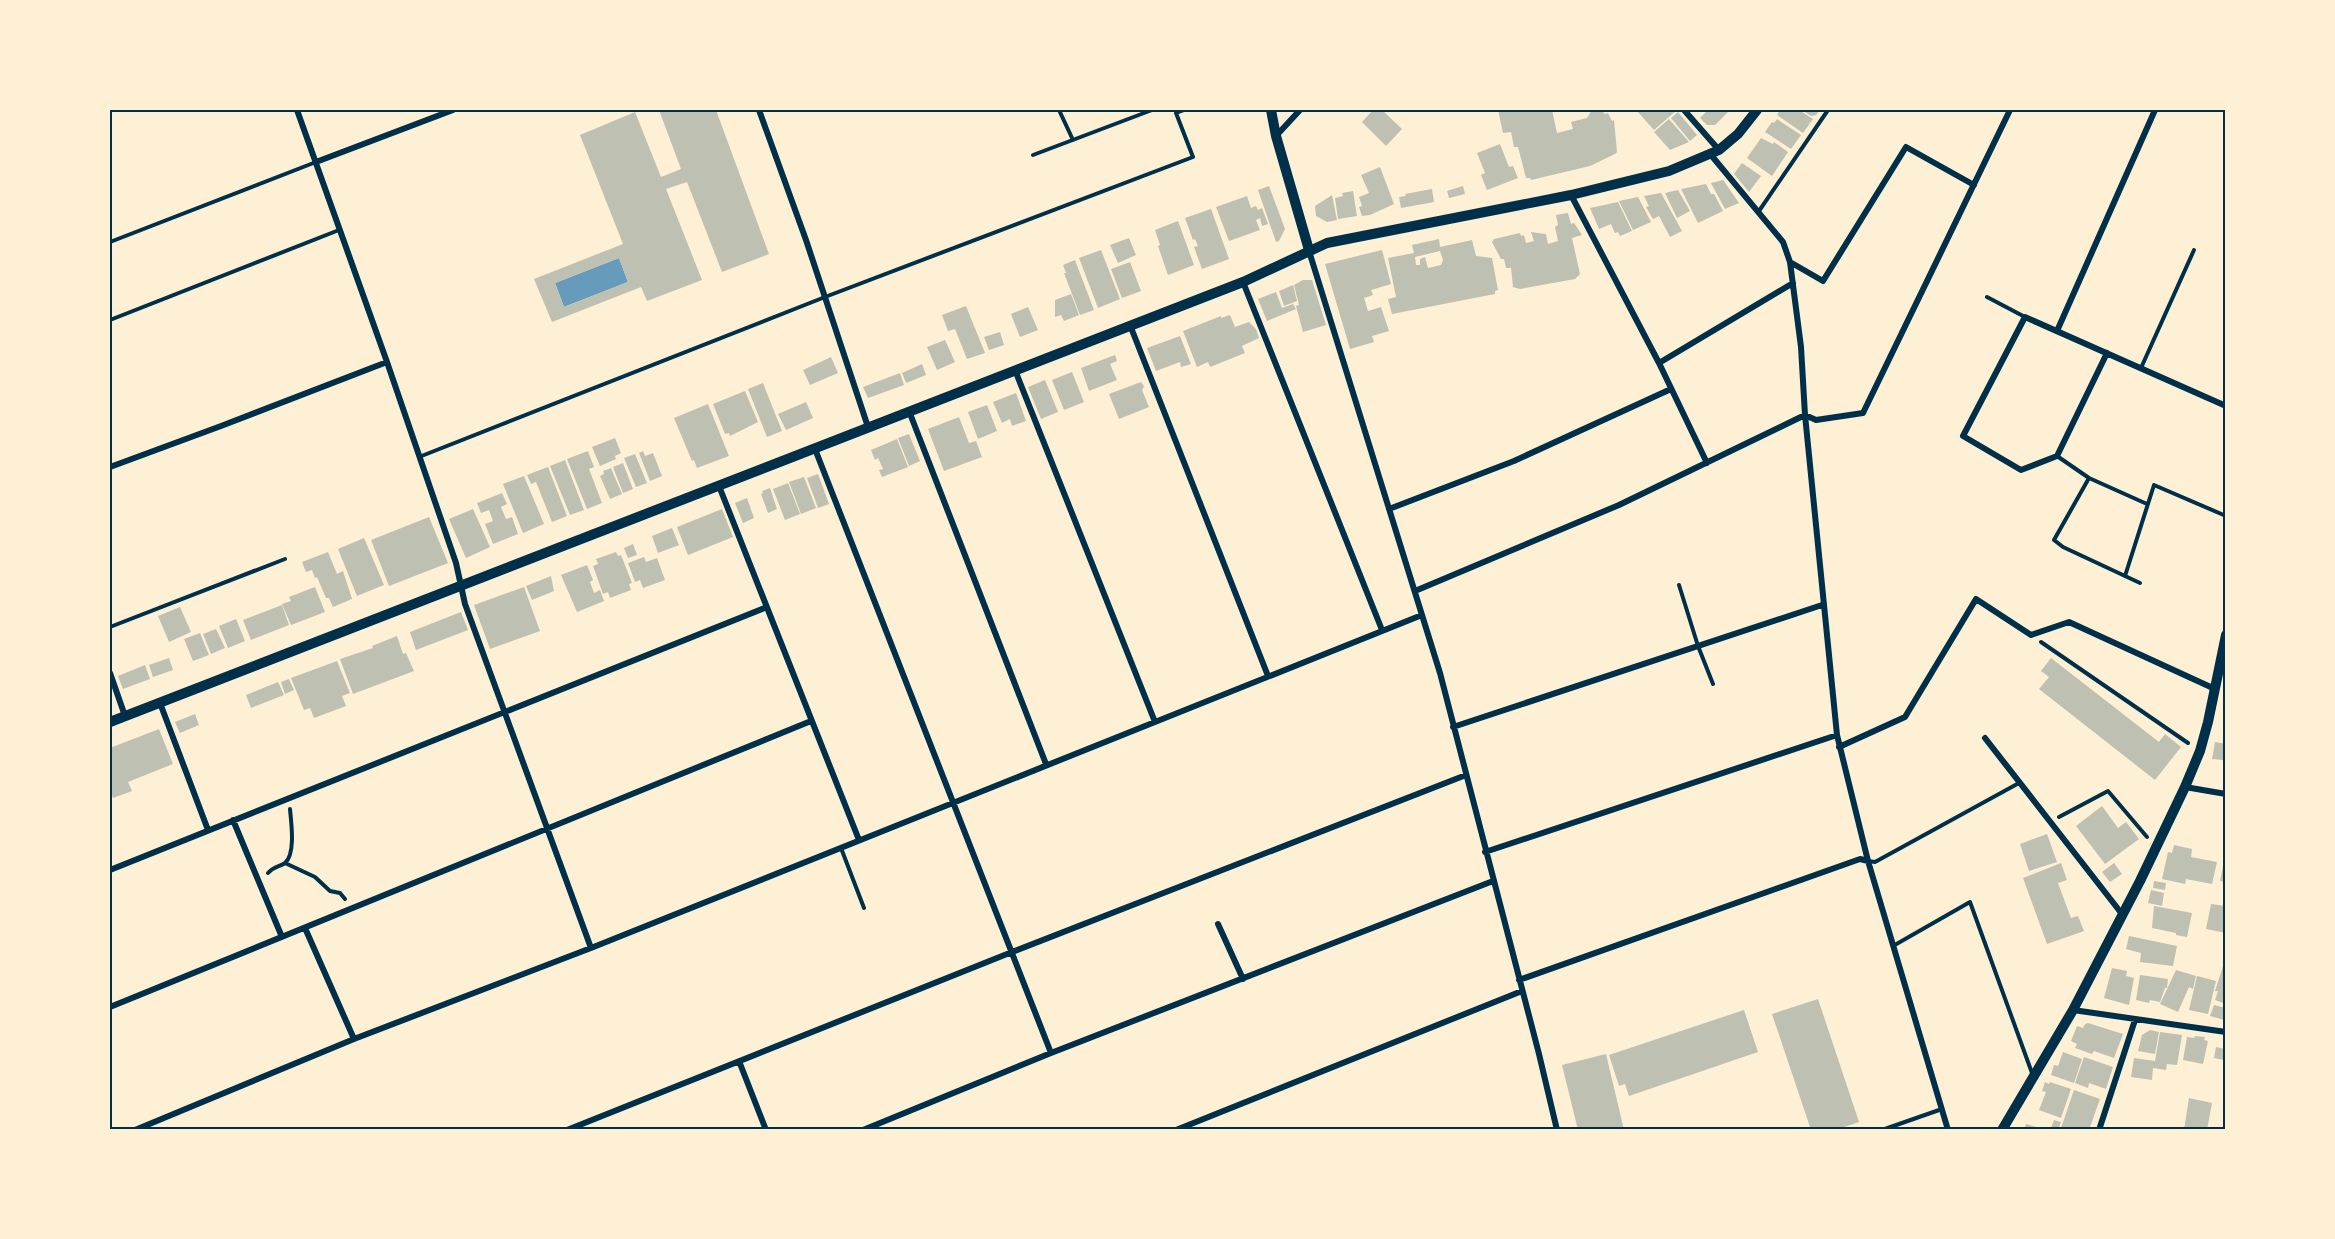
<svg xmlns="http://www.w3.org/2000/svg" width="2335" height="1239" viewBox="0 0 2335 1239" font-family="Rubik,sans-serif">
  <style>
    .water { fill: #669bbc }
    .building { fill: #bec0b2; fill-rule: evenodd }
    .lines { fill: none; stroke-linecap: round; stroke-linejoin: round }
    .path { stroke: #003049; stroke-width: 4 }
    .service { stroke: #003049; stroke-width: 4 }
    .minor { stroke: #003049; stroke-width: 6 }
    .tertiary { stroke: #003049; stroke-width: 10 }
    .secondary { stroke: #003049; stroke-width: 10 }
    .neatline { fill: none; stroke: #003049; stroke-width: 2 }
  </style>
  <rect width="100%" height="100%" fill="#fdf0d5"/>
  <path class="water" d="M619,258L628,282L564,307L555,283Z"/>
  <path class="building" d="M659,110H716L769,254L722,272L687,182L666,189L702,280L647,301L641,287L552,322L534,279L623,244L580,135L635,112L661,177L681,169ZM619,258L628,282L564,307L555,283Z
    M1373,110H1382L1402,129L1386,146L1362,122Z
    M1498,110H1552L1557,133L1573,129L1571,122L1587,118L1592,110H1603L1604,114L1608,113L1612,121L1614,120L1617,152L1615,154L1590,166L1531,180L1530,178H1526L1518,147H1514L1511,132L1503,133Z
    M1639,110H1677L1654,130L1637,111Z
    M1708,110H1730L1715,125H1707L1700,118Z
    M1780,110H1799L1813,119L1803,133L1777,115Z
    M1802,110H1820L1816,115L1811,116Z
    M1678,112L1697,135L1690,141L1671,118Z
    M1669,119L1689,142L1670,150L1654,132Z
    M1777,119L1801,135L1791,149L1765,132L1772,122L1774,123Z
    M1761,138L1773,144L1774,142L1788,152L1772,176L1747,158Z
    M1500,144L1509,167L1513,166L1518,178L1487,190L1481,175L1485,173L1477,153Z
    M1742,163L1761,176L1749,192L1734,174Z
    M1380,167L1394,204L1370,215L1362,216L1359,207L1362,206L1359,197L1369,193L1361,175Z
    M1723,180L1739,203L1725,209L1711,183Z
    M1706,184L1711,194H1714L1723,211L1698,223L1681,189Z
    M1269,186L1285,229L1279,241L1276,242L1258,190Z
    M1463,186L1465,194L1449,198L1447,191Z
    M1432,189L1434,202L1401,208L1399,197L1406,196L1405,194Z
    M1678,190L1690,211L1677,218L1665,193Z
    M1353,191L1357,216L1338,219L1335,198L1343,196L1342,193Z
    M1661,193L1682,231L1670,237L1659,216L1653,219L1646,207L1649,206L1644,196Z
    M1332,195L1337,220L1327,222L1316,216L1315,206Z
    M1247,196L1251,208L1256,206L1258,210L1262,208L1268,224L1262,226L1260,218L1256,220L1260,230L1229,241L1216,207Z
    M1638,197L1651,222L1633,230L1619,201Z
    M1618,202L1632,231L1620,236L1618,232L1615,233L1611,224L1599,229L1590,208Z
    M1211,209L1229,259L1202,269L1194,247L1198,246L1195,239L1193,240L1185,218Z
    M1568,213L1571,224L1574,223L1582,235L1572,238L1580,274L1575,279L1520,289L1513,287L1511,268H1506L1504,259H1501L1492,242L1494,239L1520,233L1521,236L1524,235L1526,243L1534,241L1531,232L1546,234L1548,244L1558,241L1555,227L1558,225L1556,215Z
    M1178,221L1194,265L1168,275L1158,246L1160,245L1155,230Z
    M1129,238L1136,255L1118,263L1110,245Z
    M1439,239L1440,247L1472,240L1476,256L1492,258L1498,290L1495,291V294L1392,314L1388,299L1396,297L1388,258L1414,253L1412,245ZM1440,251L1443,260L1441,265L1428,268L1425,257L1420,259V265H1416L1415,257Z
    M1101,250L1120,299L1098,308L1079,258Z
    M1382,250L1391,284L1371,290L1373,295L1364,298L1368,311L1381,307L1389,331L1372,336L1374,342L1350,349L1325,264Z
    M1075,260L1094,310L1080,315L1064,273H1066L1063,265Z
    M1130,262L1141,291L1122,298L1111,269Z
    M1303,280H1312L1326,325L1303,332L1296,306L1299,305L1294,285Z
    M1293,285L1297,301L1284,306L1279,291Z
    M1276,292L1282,308L1293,304L1296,309L1267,321L1258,299Z
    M1071,294L1079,315L1064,321L1061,315L1055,317V300Z
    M966,306L985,353L967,359L955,329L948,331L942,315Z
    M1028,307L1038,330L1020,337L1011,314Z
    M1230,315L1235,327L1249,322L1256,329L1259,338L1242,346L1245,353L1210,367L1208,362L1197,367L1183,331L1221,316V318Z
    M1000,332L1004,345L989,350L984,337Z
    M1180,336L1191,364L1181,367L1180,362L1156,371L1147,348Z
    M945,340L955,362L937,370L927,347Z
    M1115,355L1117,361L1110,364L1117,380L1089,391L1081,368Z
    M831,357L838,373L810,385L803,370Z
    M922,364L926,375L906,383L902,373Z
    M1072,372L1084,402L1064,410L1052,380Z
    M900,373L904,385L868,398L863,387Z
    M1045,380L1058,412L1041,419L1028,387Z
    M1141,382L1144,386L1142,390L1149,407L1119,419L1109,394Z
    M763,383L782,431L767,437L748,389Z
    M745,391L758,422L730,436L729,433L725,434L713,404Z
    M1016,393L1026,421L1012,426L1010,419L1002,423L993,402Z
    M806,402L813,418L786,430L778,414Z
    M708,404L729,456L697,468L694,460L692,461L674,418Z
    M987,405L997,431L978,439L968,412Z
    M959,417L969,443L976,441L982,457L944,471L928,429Z
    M909,434L920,461L909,466L898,438Z
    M615,438L621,453L615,456L616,459L600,466L592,447Z
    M897,439L908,467L882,477L879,470L883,469L878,458L875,460L871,450Z
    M588,451L594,467L589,469L602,503L587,509L567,459Z
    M643,451L645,456L653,453L662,476L650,481L639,453Z
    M635,454L647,483L636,487L624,458Z
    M565,460L584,510L570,515L550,466Z
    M623,463L633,489L623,493L613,467Z
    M548,467L567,516L552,522L536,482L531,484L527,475Z
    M611,468L622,494L610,499L600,476L604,474L603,471Z
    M818,474L829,504L818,508L807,478Z
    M524,476L544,524L523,533L503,484Z
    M804,477L816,508L801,514L789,482Z
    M788,483L800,514L785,520L773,489Z
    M770,488L777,509L768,513L761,494L763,493L762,491Z
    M502,493L507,504L501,507L506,519L512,517L518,534L493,544L485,524L493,521L489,510L481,513L477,503Z
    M747,498L754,518L743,523L735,503Z
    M473,509L490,547L466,558L449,519Z
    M722,509L733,537L688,555L677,527Z
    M429,517L448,563L389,586L371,540Z
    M672,528L679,545L658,553L652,536Z
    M364,538L384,585L357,596L338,549Z
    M633,544L637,555L628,558L624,548Z
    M328,552L337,574L343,571L352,599L333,607L329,598H326L317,577L315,578L312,570L306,572L302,562Z
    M616,552L618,556L621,555L632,583L629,584L631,590L610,598L608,592L603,594L593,566L598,564L596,559Z
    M644,557L646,562L657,558L665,580L643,588L640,580L635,582L628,563Z
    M587,565L593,580L590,582L594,593L600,590L604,601L577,612L561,575Z
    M551,576L554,591L532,600L526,586Z
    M315,587L325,612L291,625L282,604L291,601L289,597Z
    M524,587L540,631L490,649L474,605Z
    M282,605L289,625L251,640L243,620Z
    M180,607L191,632L169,642L158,616Z
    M461,612L468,630L416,650L410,632Z
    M236,619L245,641L228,648L219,626Z
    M216,629L225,648L211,654L203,634Z
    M200,633L209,655L193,661L184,639Z
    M397,636L403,654L406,653L414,671L353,694L340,659L373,648L372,646Z
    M169,658L173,670L153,677L149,665Z
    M2051,658L2159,742L2165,734L2181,747L2155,780L2039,689L2049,677L2041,671Z
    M337,661L350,693L342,696L346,706L314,718L310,708L304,710L291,678Z
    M145,665L150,679L123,689L118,676Z
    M289,679L294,690L285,694L281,682Z
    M278,682L284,695L251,708L246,695Z
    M195,714L199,725L180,733L175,722Z
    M159,729L173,764L128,782L132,791L113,798L110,790V748Z
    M2215,742L2226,744L2223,760L2212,759Z
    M2102,806L2118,828L2126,822L2139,839L2105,864L2076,826Z
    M2047,834L2057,862L2029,871L2020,844Z
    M2174,845L2192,849L2191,857L2217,862L2212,884L2186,879L2185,884L2162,879L2168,852L2172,853Z
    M2224,861H2226V882L2220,881Z
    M2061,863L2067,880L2058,883L2071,918L2078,916L2084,931L2047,944L2023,878Z
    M2114,863L2122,874L2110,882L2102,872Z
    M2154,881L2166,883L2165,890L2153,888Z
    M2151,890L2164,893L2162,906L2148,903Z
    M2211,904L2226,906V933L2206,929Z
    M2154,906L2192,913L2187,937L2176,935V933L2152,928Z
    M2129,936L2177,946L2173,966L2140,962L2141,953L2126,949Z
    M2224,963L2226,964V1004L2215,1000L2218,991H2215Z
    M2112,968L2127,971L2126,976L2134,978L2129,1005L2104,998Z
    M2176,970L2196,976L2193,989L2189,987L2178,1012L2160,1004Z
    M2140,975L2168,979L2167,988H2165L2160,1002L2150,1000L2149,1003L2136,1000Z
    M2197,976L2216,981L2208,1014L2189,1010Z
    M1818,999L1859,1122L1835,1130H1811L1772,1014Z
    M2214,1005L2226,1008L2224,1020L2210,1016Z
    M1744,1010L1758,1052L1629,1096L1625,1084L1619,1086L1609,1055Z
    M2088,1023L2123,1034L2114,1058L2094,1051L2092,1054L2075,1048L2077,1044L2071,1041L2077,1026L2083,1028L2085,1024Z
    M2150,1030L2159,1032L2155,1054L2138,1051L2142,1035Z
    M2160,1032L2182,1035L2177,1065L2167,1064L2166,1070L2153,1068L2152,1080L2131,1077L2134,1058L2155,1061Z
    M2195,1036L2205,1037L2204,1040L2208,1041L2203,1064L2183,1060L2187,1037L2194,1038Z
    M2216,1047L2225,1049L2224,1060L2214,1058Z
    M2063,1052L2082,1059L2074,1083L2051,1075L2054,1065L2058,1066Z
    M1606,1054L1624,1130H1578L1562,1065Z
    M2084,1057L2113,1067L2106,1089L2089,1083L2088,1088L2075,1083Z
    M2045,1082L2049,1084L2050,1082L2071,1089L2061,1118L2039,1110L2046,1092L2042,1091Z
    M2074,1090L2100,1099L2089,1130L2061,1128Z
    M2189,1098L2212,1103L2207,1130H2184Z
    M2054,1120L2061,1122L2058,1130L2051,1128Z
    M2026,1124L2043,1129V1130H2024Z"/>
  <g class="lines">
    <path class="path" d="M2041,642L2188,743
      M2059,817L2108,791L2147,837
      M285,863L315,877L330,891L340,893L345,899
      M268,873C274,866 279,867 285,863C296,854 291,821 290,809"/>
    <path class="service" d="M1059,110L1073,140
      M1033,155L1152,110
      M1759,211L1828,110
      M110,242L316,162
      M1987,297L2025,317
      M110,320L339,230
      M2141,368L2194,250
      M2057,456L2089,478L2147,504
      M419,457L825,297L1193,157L1176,113L1184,110
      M2089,478L2054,540L2063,547L2140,583
      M2125,576L2154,485L2226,516
      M1679,585L1698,646L1713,684
      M110,627L285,559
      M841,848L864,908
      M1868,861L1875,862L2019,783
      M1893,946L1970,902L2032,1073
      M1882,1130L1942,1109"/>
    <path class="minor" d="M297,110L387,362L456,563L465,604L591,948
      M759,110L806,240L868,427
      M1684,110L1719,150
      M1276,136L1300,110
      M1711,155L1783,242L1790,262L1801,347L1805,415L1837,735L1868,861L1948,1130
      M316,162L453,110
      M1571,195L1659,363L1707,463
      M1309,251L1440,673L1539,1054L1557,1130
      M1790,262L1823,281L1906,147L1974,185
      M1243,282L1382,630
      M1130,325L1268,676
      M2057,331L2155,110
      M2107,353L2057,456L2021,470L1963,436L2025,317L2226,406
      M1659,363L1793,283
      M1015,370L1155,722
      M909,411L1046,764
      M815,449L1051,1053
      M110,467L221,426L387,362
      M719,486L859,840
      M1389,509L1514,461L1671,389
      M1415,591L1619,505L1805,415L1816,420L1863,413L2010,110
      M110,673L125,716
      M160,703L208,830
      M1453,727L1822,605
      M1985,738L2122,914
      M1839,747L1905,717L1976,599L2031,635L2069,622L2215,689
      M2185,787L2226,794
      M233,820L282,937
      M1485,852L1837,735
      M110,870L767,607
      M1218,924L1243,979
      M305,928L354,1039
      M1519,980L1860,859L1868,861
      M110,1007L811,721
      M2073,1010L2226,1032
      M739,1061L766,1130
      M135,1130L354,1039L591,948L1422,615
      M567,1130L1012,952L1466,775
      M863,1130L1051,1053L1493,881
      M1176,1130L1522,991
      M2099,1130L2135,1020"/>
    <path class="tertiary" d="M1271,110L1276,136L1309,250
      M2002,1130L2073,1010L2140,881L2185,787L2200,751L2208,722L2226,635"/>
    <path class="secondary" d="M110,722L1243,282L1327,243L1571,195L1669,171L1719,150L1738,134L1757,110"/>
  </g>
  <rect width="2335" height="1239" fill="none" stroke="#fdf0d5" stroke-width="222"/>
  <rect x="111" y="111" width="2113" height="1017" class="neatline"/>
</svg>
